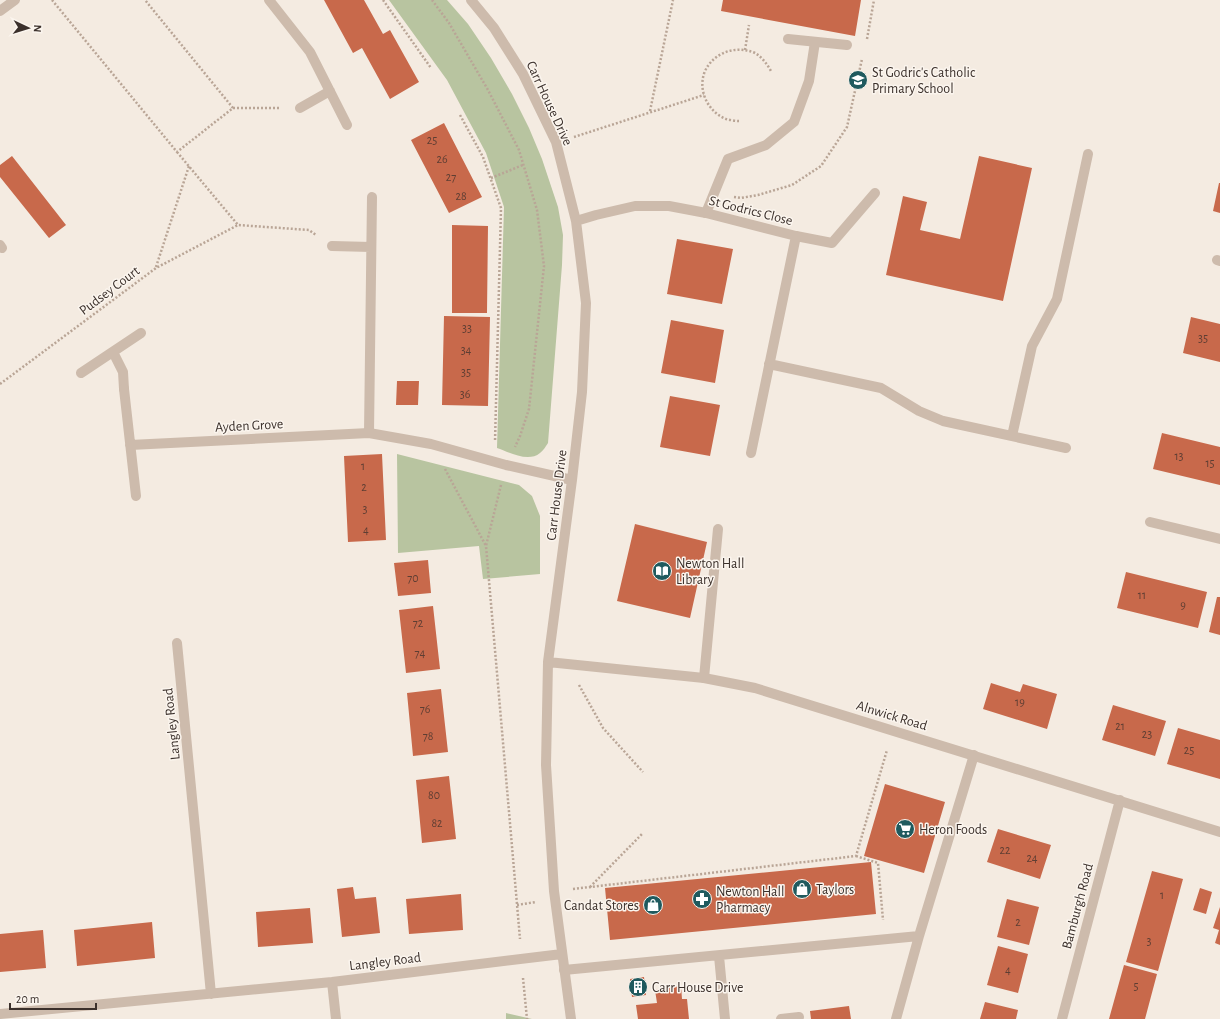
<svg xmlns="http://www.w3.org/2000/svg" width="1220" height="1019" viewBox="0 0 1220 1019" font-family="'Alegreya Sans',sans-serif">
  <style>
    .green { fill: #b8c4a0 }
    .building { fill: #c8694b }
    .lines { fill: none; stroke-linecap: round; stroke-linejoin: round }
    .path { stroke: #b9a596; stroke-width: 2.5; stroke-dasharray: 2 2; stroke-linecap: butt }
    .lane { stroke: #cdbbac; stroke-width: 10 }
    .street { stroke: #cdbbac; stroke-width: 10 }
    .labels { text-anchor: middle; stroke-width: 3; stroke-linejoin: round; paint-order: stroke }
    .number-label { font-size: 12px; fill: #5e3e33 }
    .poi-label { font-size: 14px; fill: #3b302b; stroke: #fbf5ee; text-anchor: start }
    .street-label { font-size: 14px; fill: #3b302b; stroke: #fbf5ee }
  </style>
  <rect width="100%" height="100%" fill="#f4ebe1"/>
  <path class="green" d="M389,0H447L468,24L491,58L512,94L529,128L542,159L558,207L563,235L562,265L548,443C546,446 543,451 540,453C528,463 509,452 497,448L504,207L486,153L447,80Z
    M397,454L519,485L532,496L540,516V574L483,579L479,546L398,553Z
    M506,1013L532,1019H506Z"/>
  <path class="building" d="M324,0H364L383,34L390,30L419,82L390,99L362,48L353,53Z
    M723,0H861L855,36L721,11Z
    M444,123L482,197L449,213L411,140Z
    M12,156L66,225L49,238L0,177V165Z
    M979,156L1032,168L1003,301L886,275L903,196L927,202L920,230L960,239Z
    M1219,183H1220V213L1213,211Z
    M452,225L488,226L487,313H452Z
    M677,239L733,249L722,304L667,294Z
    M444,316L490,317L488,406L442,405Z
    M1191,317L1220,324V362L1183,353Z
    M671,320L724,330L715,383L661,373Z
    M397,381H419L418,405H396Z
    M670,396L720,405L710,456L660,447Z
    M1162,433L1220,447V485L1153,469Z
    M382,454L386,540L348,542L344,456Z
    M635,524L707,542L690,618L617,601Z
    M428,560L431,593L398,596L394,563Z
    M1126,572L1207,592L1198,628L1117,608Z
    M1217,597H1220V635L1209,632Z
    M433,606L440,669L406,673L399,610Z
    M991,683L1020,692L1023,684L1057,694L1047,729L983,709Z
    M441,689L448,752L413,756L407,693Z
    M1113,705L1166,721L1155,756L1102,740Z
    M1178,728L1220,740V779L1167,764Z
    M449,776L456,839L422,843L416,780Z
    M885,784L945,802L924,873L864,856Z
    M998,829L1051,845L1040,879L987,862Z
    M871,862L876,914L610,940L605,888Z
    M1152,871L1183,879L1158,971L1126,962Z
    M353,887L355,899L376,897L380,933L342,937L337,889Z
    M1200,888L1212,892L1206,914L1193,910Z
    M461,894L463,930L409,934L406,899Z
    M1007,899L1039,907L1029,945L997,937Z
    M1220,907V945L1215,943L1219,930L1213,928Z
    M310,908L313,943L258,947L256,912Z
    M152,922L155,958L77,966L74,930Z
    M43,930L46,968L0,972V934Z
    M998,946L1028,954L1018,993L987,985Z
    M1124,965L1157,974L1145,1019H1109Z
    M644,977L646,995L632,997L630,979Z
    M681,986L682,999H687L689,1019H638L636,1005L657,1003L655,990Z
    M985,1002L1018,1010L1016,1019H980Z
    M849,1006L851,1019H811L810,1011Z"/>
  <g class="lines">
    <path class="path" d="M52,0L177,152L233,108L145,0
      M383,0L431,68
      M432,0L449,23L488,90L519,150L537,210L544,266L529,409L520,436L515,447
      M867,39L874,0
      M745,50L749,25
      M233,108H280
      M650,111L673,0
      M460,115L483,157L501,208L495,442
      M739,121C735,121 730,120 726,119C708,112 697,90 705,71C714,52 736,45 755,53C762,57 767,64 771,71
      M574,137L704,95
      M177,152L238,225L309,230L316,235
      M491,178L523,165
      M734,197L741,198L758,195L792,185L821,166L847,127L862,59
      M156,267L189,166
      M0,384L156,268L238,225
      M445,469L486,546
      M501,485L486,546L520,939
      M579,685L603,728L643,772
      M856,856L878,863L883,920
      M590,887L643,833
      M573,889L856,856L887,750
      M517,905L536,902
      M523,978L527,1019"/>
    <path class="lane" d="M269,0L310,52L347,125
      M788,39L847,45
      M300,108L330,91
      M706,213L728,159L766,145L794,122L809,81L815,42
      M796,236L832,243L875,193
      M0,245L2,248
      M113,352L123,372L124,389
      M81,373L141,333
      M704,678L718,529
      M719,956L725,1019
      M564,970L919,936
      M781,1019L799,1017
      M896,1019L919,936L974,755"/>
    <path class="street" d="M471,0L494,28L523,74L556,142L576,221L586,303L582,392L572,480L548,662L546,765L554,891L571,1019
      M0,11L15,0
      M576,221L596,215L635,206H669L706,213L796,236L751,453
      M332,246L371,247
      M1217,260L1220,261
      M769,364L881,388L919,411L943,421L1066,448
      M124,389L136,496
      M369,433L372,197
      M1012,436L1032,346L1057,299L1088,154
      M130,445L369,433L431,444L506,465L572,480
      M1150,522L1220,539
      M177,643L211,994
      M548,662L704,678L755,688L1220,832
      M332,982L336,1019
      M0,1014L332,982L562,954
      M1062,1019L1120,800"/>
  </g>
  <defs>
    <g id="school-disc" transform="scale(1)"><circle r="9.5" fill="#1f5a5e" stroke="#fbf5ee"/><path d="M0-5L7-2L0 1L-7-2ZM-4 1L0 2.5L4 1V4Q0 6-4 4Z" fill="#fff"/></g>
    <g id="library-disc" transform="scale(1)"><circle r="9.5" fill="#1f5a5e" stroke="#fbf5ee"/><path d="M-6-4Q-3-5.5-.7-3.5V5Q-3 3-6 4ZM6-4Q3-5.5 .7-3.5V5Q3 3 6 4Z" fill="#fff"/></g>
    <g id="supermarket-disc" transform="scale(1)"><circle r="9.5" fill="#1f5a5e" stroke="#fbf5ee"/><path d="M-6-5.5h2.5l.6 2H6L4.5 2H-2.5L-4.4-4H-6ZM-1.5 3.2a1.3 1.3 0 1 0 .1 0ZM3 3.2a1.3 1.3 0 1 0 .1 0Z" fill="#fff"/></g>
    <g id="shop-disc" transform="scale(1)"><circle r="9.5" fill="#1f5a5e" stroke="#fbf5ee"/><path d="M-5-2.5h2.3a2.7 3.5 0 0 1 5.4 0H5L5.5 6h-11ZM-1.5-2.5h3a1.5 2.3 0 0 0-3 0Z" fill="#fff"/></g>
    <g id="pharmacy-disc" transform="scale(1)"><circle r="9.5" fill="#1f5a5e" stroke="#fbf5ee"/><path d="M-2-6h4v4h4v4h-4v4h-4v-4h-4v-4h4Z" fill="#fff"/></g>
    <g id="building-disc" transform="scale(1)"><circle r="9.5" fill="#1f5a5e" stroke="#fbf5ee"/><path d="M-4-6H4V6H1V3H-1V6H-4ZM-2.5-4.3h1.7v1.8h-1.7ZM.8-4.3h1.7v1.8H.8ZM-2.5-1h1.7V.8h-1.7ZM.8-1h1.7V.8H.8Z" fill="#fff"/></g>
  </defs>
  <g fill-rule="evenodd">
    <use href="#school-disc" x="858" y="80"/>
    <use href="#library-disc" x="662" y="571"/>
    <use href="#supermarket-disc" x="905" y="829"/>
    <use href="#shop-disc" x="802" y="889"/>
    <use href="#pharmacy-disc" x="702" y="899"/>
    <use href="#shop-disc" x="653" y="905"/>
    <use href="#building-disc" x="638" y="987"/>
  </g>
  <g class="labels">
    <g class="number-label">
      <text x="432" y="144">25</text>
      <text x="442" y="163">26</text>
      <text x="451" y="181">27</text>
      <text x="461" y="200">28</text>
      <text x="467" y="332">33</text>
      <text x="1203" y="342">35</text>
      <text x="466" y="354">34</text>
      <text x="466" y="376">35</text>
      <text x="465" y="398">36</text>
      <text x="1179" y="460">13</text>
      <text x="1210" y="467">15</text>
      <text x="363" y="470">1</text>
      <text x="364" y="491">2</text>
      <text x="365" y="513">3</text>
      <text x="366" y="534">4</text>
      <text x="413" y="582">70</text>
      <text x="1142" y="599">11</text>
      <text x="1183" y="609">9</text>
      <text x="418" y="627">72</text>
      <text x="420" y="657">74</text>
      <text x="1020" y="706">19</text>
      <text x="425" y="713">76</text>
      <text x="1120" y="730">21</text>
      <text x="1147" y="738">23</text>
      <text x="428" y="740">78</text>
      <text x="1189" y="754">25</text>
      <text x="434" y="799">80</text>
      <text x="437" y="827">82</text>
      <text x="1005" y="854">22</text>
      <text x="1032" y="862">24</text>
      <text x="1162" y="899">1</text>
      <text x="1018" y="926">2</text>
      <text x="1149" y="945">3</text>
      <text x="1008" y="974">4</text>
      <text x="1136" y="990">5</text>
    </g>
    <g class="poi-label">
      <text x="872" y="77">St Godric's Catholic<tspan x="872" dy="16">Primary School</tspan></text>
      <text x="676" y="568">Newton Hall<tspan x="676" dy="16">Library</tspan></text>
      <text x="919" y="834">Heron Foods</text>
      <text x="816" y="894">Taylors</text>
      <text x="716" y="896">Newton Hall<tspan x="716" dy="16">Pharmacy</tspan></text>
      <text x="639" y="910" text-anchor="end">Candat Stores</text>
      <text x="652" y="992">Carr House Drive</text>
    </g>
    <g class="street-label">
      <text transform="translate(550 103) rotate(65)" y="5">Carr House Drive</text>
      <text transform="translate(751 210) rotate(14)" y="5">St Godrics Close</text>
      <text transform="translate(109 290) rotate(-37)" y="5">Pudsey Court</text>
      <text transform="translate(249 425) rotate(-3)" y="5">Ayden Grove</text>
      <text transform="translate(556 495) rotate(-83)" y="5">Carr House Drive</text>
      <text transform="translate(892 715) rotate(17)" y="5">Alnwick Road</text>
      <text transform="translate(171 724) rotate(-96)" y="5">Langley Road</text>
      <text transform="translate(1077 906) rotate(-75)" y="5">Bamburgh Road</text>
      <text transform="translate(385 961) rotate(-7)" y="5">Langley Road</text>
    </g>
  </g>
  <g transform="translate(28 28) rotate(94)" stroke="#fbf5ee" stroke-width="3" paint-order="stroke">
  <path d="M0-3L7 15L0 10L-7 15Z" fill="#3b302b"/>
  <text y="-6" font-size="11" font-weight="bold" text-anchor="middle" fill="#3b302b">N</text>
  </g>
  <path d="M10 1003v6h86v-6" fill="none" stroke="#3b302b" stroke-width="2"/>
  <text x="16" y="1003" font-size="12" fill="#3b302b" stroke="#fbf5ee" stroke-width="3" paint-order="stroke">20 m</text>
</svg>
